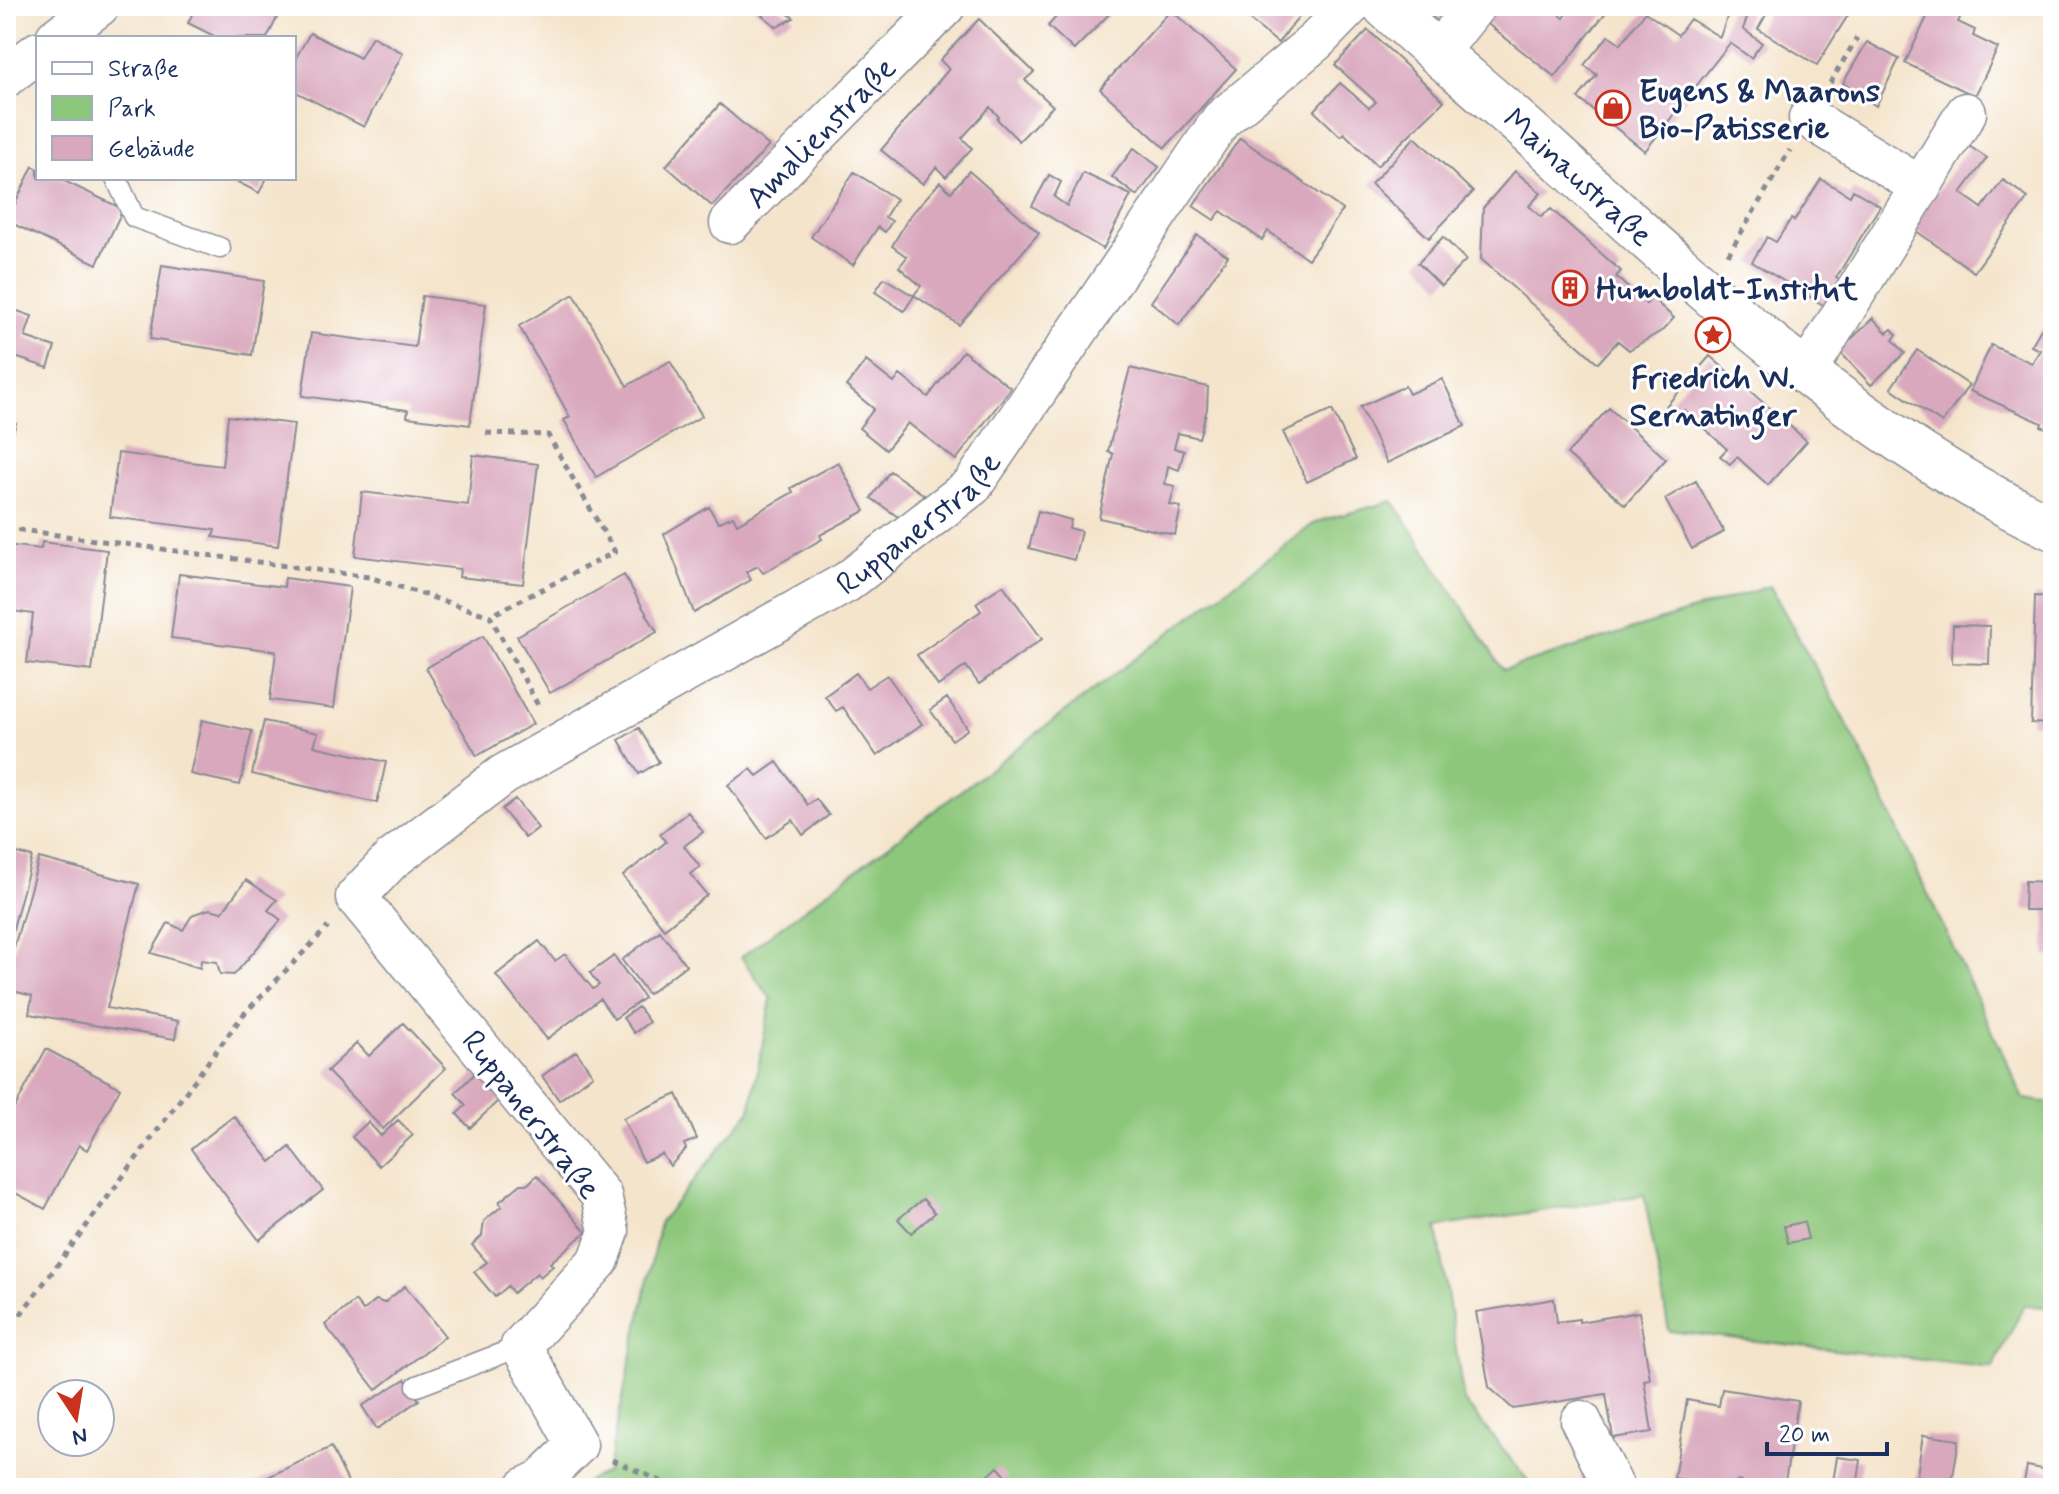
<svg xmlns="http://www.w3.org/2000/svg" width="2059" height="1494" viewBox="0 0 2059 1494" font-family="Mynerve,sans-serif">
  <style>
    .green { fill: #8dc77b; stroke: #547b6c; stroke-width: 2 }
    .building { fill: #d9a8bd }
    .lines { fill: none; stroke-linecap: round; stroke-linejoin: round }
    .service-casing { stroke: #888a94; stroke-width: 23 }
    .minor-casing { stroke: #888a94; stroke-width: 43 }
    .secondary-casing { stroke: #888a94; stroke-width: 47 }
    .path { stroke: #888a94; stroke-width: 5; stroke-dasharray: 6 6; stroke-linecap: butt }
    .service { stroke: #fff; stroke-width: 20 }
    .minor { stroke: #fff; stroke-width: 40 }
    .secondary { stroke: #fff; stroke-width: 44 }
    .labels { text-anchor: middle; stroke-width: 6; stroke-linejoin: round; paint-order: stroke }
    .poi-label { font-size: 32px; font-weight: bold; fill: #1b2f5e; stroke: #fff; text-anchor: start }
    .street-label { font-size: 32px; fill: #1b2f5e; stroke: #fff }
  </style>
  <rect width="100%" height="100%" fill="#fff"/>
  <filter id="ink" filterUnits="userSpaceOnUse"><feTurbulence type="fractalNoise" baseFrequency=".0125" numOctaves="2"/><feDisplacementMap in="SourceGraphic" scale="16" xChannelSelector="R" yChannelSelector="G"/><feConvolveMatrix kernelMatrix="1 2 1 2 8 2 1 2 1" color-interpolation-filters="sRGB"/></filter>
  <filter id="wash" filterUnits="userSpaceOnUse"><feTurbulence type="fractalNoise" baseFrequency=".006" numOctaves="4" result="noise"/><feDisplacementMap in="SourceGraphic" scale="32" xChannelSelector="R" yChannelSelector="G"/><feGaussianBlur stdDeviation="1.8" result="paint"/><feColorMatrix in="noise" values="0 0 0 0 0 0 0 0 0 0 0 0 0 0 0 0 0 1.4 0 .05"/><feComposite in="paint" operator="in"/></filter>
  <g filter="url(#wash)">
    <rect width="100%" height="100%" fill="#f4e4cb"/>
    <path class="green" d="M1393,501L1503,670L1770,586L1859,747L2024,1099L2053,1103V1308L2024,1305L1993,1368L1669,1331L1644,1195L1437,1227L1464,1401L1534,1488H574L607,1472L660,1222L750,1111L771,999L741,957L1316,522Z"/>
    <g id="blocks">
      <path class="building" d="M196,6H283L267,38H218L188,23Z
        M751,6H777L794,18L777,27Z
        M1046,6H1117L1074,50L1048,26L1057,16Z
        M1232,6H1308L1278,43Z
        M1420,6H1460L1442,26Z
        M1497,6H1549L1564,18L1573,6H1611L1555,77L1484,21Z
        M1731,6H1744L1750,10L1743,29L1762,43L1751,58L1730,43L1645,151L1578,98L1597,75L1584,65L1609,35L1621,44L1645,12L1678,35L1690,19L1720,37Z
        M1771,6H1840L1850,12L1817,65L1758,29Z
        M1921,6H1966L1958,22L1975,30L1973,36L1998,48L1975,96L1905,63L1927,17L1918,12Z
        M1171,10L1236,69L1165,148L1100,89Z
        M979,19L1034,72L1025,80L1053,106L1019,141L997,119L999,117L990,107L962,138L972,148L946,177L936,167L923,184L881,150L949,69L940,60Z
        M1368,30L1444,101L1377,166L1344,133L1340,136L1314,111L1340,83L1369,108L1376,102L1335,65Z
        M310,33L360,58L372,36L403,53L364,127L294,91V61Z
        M1867,42L1899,59L1876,106L1843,83Z
        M720,104L769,146L712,206L666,166Z
        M1415,137L1473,192L1429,238L1371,184Z
        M1240,138L1343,210L1308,259L1268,231L1262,240L1221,211L1214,220L1193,206Z
        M1969,146L1987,158L1961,193L1982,208L2003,180L2028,198L1974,272L1912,228Z
        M1134,148L1159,167L1137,196L1112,177Z
        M33,166L38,169V178H58L123,209L97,264L7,221Z
        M969,171L1039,233L959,325L914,295L921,286L899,267L907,257L892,246L909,217L940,182L951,192Z
        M1515,171L1541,193L1529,206L1541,217L1551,209L1621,271L1616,277L1646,304L1652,298L1674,318L1663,330L1629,350L1618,341L1598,363L1481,259L1483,208Z
        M854,172L896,199L885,217L892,221L885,232L878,227L853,265L811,237Z
        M1083,173L1131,195L1103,249L1032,206L1049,175L1061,182L1054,197L1067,206Z
        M230,178H267L259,193Z
        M1821,179L1850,196L1853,190L1880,206L1836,278L1844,283L1828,308L1752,262L1767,237L1776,242L1791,219L1794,221Z
        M1197,235L1228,256L1179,325L1151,302Z
        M1443,237L1466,260L1441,286L1418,263Z
        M162,265L264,281L252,355L150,339Z
        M884,278L914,296L904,311L875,292Z
        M574,294L627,386L670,361L702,416L596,477L564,420L570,417L519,326Z
        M422,296L486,304L470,425L407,417L408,410L302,396L311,333L415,347Z
        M6,307L32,316L25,337L55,347L48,368L6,354L11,332L6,331Z
        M1873,318L1887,333L1892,329L1897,335L1893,340L1905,353L1871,385L1839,351Z
        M2041,329L2053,334V431L2041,426L2042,423L1970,391L1991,345L2032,363L2040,350L2031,346Z
        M1917,350L1969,385L1942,423L1891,388Z
        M963,351L1011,388L956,460L908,423L886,450L859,428L874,409L846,386L866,361L894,383L900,375L928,397Z
        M1710,356L1807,441L1768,485L1737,457L1730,464L1720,456L1727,449L1684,410L1678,418L1666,406Z
        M1130,368L1208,387L1207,409L1199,438L1178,433L1174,448L1184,451L1179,470L1168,466L1165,484L1175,486L1170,505L1181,507L1175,535L1099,518L1113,454L1108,451Z
        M1442,379L1465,426L1387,463L1360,407L1405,386L1409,394Z
        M1609,408L1666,459L1625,505L1567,454Z
        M1332,410L1356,459L1307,482L1283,432Z
        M228,416L294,424L278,546L213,537L215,530L110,517L118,453L222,466Z
        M6,421L16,423L7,453H6Z
        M473,455L538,464L523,584L459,577L460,569L355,556L362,492L468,505Z
        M838,462L865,511L820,535L822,539L763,573L758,566L746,572L751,580L694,613L664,534L709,507L718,523L733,516L737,524L793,492L791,488Z
        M890,471L924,495L901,519L871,498Z
        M1696,481L1724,532L1692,549L1665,499Z
        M1038,511L1071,520L1069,528L1081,531L1074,560L1029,548Z
        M42,542L107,550L92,671L27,663L33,614L6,610V545L41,549Z
        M179,574L284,587L285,578L350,587L334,708L270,700L276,651L171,638Z
        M624,575L657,632L550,693L517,636Z
        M1003,585L1042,639L979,684L966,666L938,686L917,655L981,611L976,603Z
        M2035,596L2053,597V724L2031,723Z
        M1953,625L1990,626L1989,664L1952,663Z
        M483,636L533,724L477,756L426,668Z
        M856,673L867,688L887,675L922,724L877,756L843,707L836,711L825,696Z
        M947,698L968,729L952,740L930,710Z
        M202,720L252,731L240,785L190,774Z
        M264,721L318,733L314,746L386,762L377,803L252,774Z
        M639,728L659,762L639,774L619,740Z
        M777,762L808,805L816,799L829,815L803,835L793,820L766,838L728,785L751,769L757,776Z
        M515,799L538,828L525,838L502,809Z
        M688,812L703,832L684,846L700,867L690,874L707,895L664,929L623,876L666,842L660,834Z
        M6,850L32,857L7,951H6Z
        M39,858L139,884L107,1008L178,1021L175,1039L29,1014L32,996L6,989V976Z
        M246,880L277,900L268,910L281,920L234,975L220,974L217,962L201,960L200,968L151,953L168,923L183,930L191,917L197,913L210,909L222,912Z
        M2025,881L2053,882V956H2045L2046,910H2024Z
        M660,931L686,965L648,994L622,960Z
        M539,941L555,961L565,954L593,989L599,985L590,973L614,956L644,998L614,1019L600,999L547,1039L496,975Z
        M638,1007L649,1022L634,1033L623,1018Z
        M403,1023L446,1068L383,1129L327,1071L357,1043L369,1056Z
        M46,1049L120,1088L87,1150L79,1145L45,1209L6,1188V1107L13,1111Z
        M576,1051L593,1075L559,1100L542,1076Z
        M476,1072L501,1098L470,1128L457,1114L466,1105L455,1093Z
        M677,1094L697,1139L684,1144L686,1149L670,1166L662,1154L643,1162L623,1118Z
        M234,1116L271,1162L290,1147L323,1190L259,1240L191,1149Z
        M398,1120L413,1135L379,1166L352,1137L368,1122L381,1136Z
        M537,1175L586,1232L550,1263L553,1266L540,1277L537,1273L513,1293L508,1286L495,1297L474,1272L487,1262L472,1245L482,1236L484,1221L502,1206L499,1202L521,1184H528Z
        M923,1199L935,1213L911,1233L898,1219Z
        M1804,1222L1808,1239L1788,1243L1784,1226Z
        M405,1286L445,1336L376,1390L325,1325L355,1301L363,1311L376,1300L384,1303Z
        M1554,1299L1557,1322L1579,1319V1322L1639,1312L1650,1379L1644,1380L1652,1432L1613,1438L1606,1394L1513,1409L1489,1387L1476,1312Z
        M405,1379L419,1400L377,1429L362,1406Z
        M1722,1389L1798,1401L1784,1488H1752V1484L1737,1481L1735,1488L1674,1478L1687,1400L1719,1406Z
        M1923,1435L1959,1440L1951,1488H1915Z
        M331,1447L351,1488H255L253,1484Z
        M1837,1457L1861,1460L1857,1488H1832Z
        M2027,1466L2053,1471V1488H2023Z
        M998,1467L1007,1477L996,1488H992L984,1480Z"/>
    </g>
  </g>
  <g filter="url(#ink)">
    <use href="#blocks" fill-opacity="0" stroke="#888a94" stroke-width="2"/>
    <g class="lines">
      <g class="service-casing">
        <path id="service" d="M116,178L134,217L220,248
          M417,1386L521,1346"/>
      </g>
      <g class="minor-casing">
        <g id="minor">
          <path d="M56,38L99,6"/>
          <path d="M1437,54L1475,6"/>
          <path d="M6,77L38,52"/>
          <path d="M1809,118L1921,187"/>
          <path id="s1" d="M730,223L945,6"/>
          <path d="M1807,371L1966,113"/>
          <path d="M1581,1421L1614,1488"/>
          <path id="s2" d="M525,1488L541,1480L577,1445L521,1346L599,1260L609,1231L601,1195L356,897L391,860L503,775L847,582L972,486L1221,120L1316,41L1350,6"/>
        </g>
      </g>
      <g class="secondary-casing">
        <g id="secondary">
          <path id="s3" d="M1385,6C1437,54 1492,98 1545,146C1698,285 1864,440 2053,528"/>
        </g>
      </g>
      <path class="path" d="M1830,83L1857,38
        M1728,255L1790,150
        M486,433L548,435L615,552L490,616
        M6,528L369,577L490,616L540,709
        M6,1226L11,1228
        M6,1334L243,1015L328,927
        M612,1460L677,1488"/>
      <use href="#service" class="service"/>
      <use href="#minor" class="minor"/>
      <use href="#secondary" class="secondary"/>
    </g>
  </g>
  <defs>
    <g id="shop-ring" transform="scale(1.8)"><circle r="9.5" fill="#fff" stroke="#c8321e" stroke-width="1.5"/><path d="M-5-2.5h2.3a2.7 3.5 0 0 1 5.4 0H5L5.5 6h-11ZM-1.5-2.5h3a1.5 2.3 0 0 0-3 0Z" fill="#c8321e"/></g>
    <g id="building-ring" transform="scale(1.8)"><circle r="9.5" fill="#fff" stroke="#c8321e" stroke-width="1.5"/><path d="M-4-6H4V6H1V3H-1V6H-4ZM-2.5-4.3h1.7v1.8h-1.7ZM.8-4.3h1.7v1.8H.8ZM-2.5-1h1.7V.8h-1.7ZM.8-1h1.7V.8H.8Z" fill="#c8321e"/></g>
    <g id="sight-ring" transform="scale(1.8)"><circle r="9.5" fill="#fff" stroke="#c8321e" stroke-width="1.5"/><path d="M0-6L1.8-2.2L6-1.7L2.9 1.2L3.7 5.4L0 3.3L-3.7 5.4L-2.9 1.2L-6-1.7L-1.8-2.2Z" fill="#c8321e"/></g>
  </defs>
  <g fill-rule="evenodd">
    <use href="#shop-ring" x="1613" y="108"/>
    <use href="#building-ring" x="1570" y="288"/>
    <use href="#sight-ring" x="1713" y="335"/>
  </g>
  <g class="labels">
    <g class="poi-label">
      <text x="1639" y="101">Eugens &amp; Maarons<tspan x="1639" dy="37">Bio-Patisserie</tspan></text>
      <text x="1596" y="299">Humboldt-Institut</text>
      <text x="1713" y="388" text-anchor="middle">Friedrich W.<tspan x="1713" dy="37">Sernatinger</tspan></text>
    </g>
    <g class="street-label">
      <text dy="11" stroke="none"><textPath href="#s1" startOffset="128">Amalienstraße</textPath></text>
      <text dy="11" stroke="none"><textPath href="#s3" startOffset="258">Mainaustraße</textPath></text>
      <text dy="11" stroke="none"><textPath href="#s2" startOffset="1430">Ruppanerstraße</textPath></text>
      <text transform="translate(532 1114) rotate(52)" y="11">Ruppanerstraße</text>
    </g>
  </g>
  <rect width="2059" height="1494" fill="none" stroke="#fff" stroke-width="32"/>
  <rect x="36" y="36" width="260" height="144" fill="#ffffff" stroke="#a4acbf" stroke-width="2"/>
  <rect x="52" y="62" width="40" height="12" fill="#ffffff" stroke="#a4acbf" stroke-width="2"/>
  <text x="108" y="76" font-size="24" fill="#1b2f5e">Straße</text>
  <rect x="52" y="96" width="40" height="24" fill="#8dc77b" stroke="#a4acbf" stroke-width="2"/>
  <text x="108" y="116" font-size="24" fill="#1b2f5e">Park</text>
  <rect x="52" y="136" width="40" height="24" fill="#d9a8bd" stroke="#a4acbf" stroke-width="2"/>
  <text x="108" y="156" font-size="24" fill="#1b2f5e">Gebäude</text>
  <g transform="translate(76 1418) rotate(168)"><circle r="38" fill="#ffffff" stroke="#a4acbf" stroke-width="2"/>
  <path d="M0-6L14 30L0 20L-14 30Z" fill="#c8321e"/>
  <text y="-12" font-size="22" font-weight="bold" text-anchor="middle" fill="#1b2f5e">N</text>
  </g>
  <path d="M1767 1442v12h120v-12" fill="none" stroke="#1b2f5e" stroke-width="4"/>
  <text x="1779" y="1442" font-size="24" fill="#1b2f5e" stroke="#ffffff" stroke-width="6" paint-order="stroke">20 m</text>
</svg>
